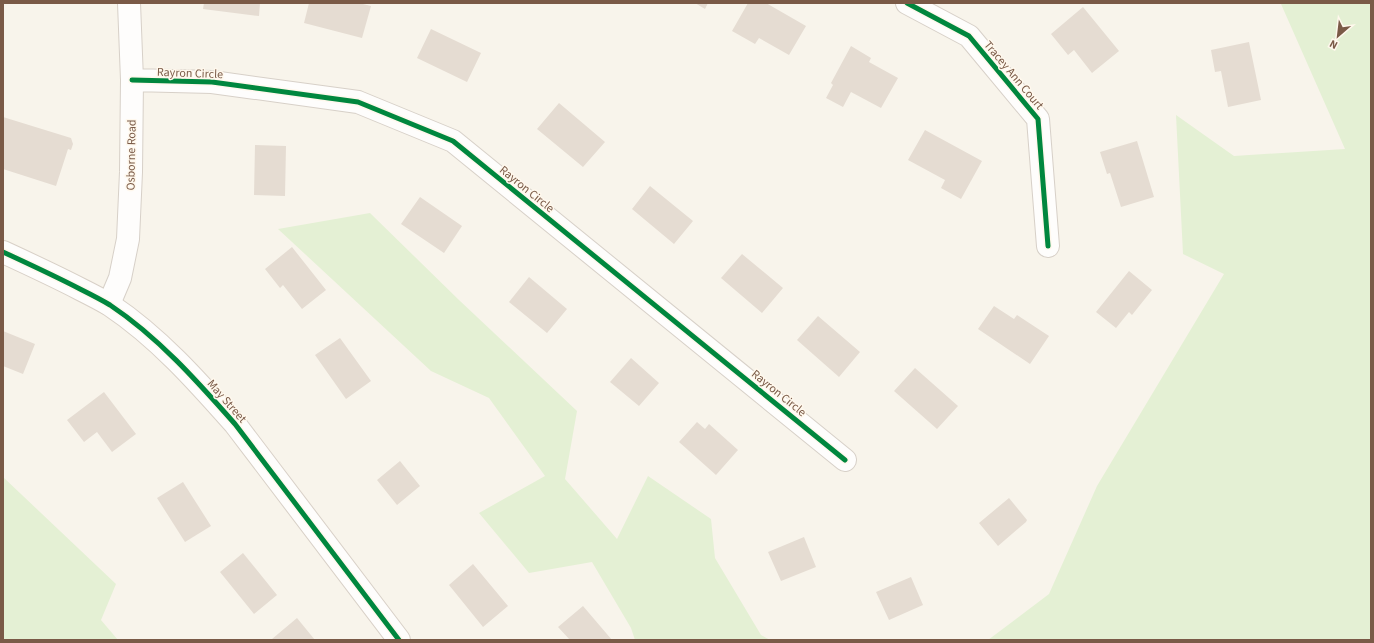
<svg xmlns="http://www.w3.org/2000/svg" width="1374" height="643" viewBox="0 0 1374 643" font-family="'Source Sans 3',sans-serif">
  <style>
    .green { fill: #e4f0d4 }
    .building { fill: #e5dcd2 }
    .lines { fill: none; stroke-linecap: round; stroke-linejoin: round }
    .street-casing { stroke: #d7d0c8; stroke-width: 24 }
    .secondary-casing { stroke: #d8d0c7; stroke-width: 24 }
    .street { stroke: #fefdfc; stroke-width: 22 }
    .secondary { stroke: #fefdfc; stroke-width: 22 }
    .cycleway-casing { stroke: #fff8ed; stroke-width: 8 }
    .cycleway { stroke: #00873e; stroke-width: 5 }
    .labels { text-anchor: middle; stroke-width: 3; stroke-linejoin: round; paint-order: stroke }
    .street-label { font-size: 12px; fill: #7a5a47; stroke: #fff8ed }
  </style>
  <rect width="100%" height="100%" fill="#f8f4eb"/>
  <path class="green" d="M1280,3H1371V640H988L1049,594L1097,486L1224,274L1183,254L1176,115L1234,156L1345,149L1281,4Z
    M370,213L459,300L577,411L565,479L617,539L648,476L711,519L715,558L761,635L770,640H635L631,628L592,562L529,573L479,513L545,476L489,398L431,371L278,229Z
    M3,477L116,584L101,620L118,640H3Z"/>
  <path class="building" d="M204,3H260L259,16L203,9Z
    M309,3H359L371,6L362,38L304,23Z
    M695,3H708L705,9Z
    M748,3H766L806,26L789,55L759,38L755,44L732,31Z
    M1083,7L1119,51L1092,73L1074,50L1068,55L1051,34Z
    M431,29L481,53L467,82L417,58Z
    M1249,42L1261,100L1228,107L1221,71L1215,72L1211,50Z
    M851,46L871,58L869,62L898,78L881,108L851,92L843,107L826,98L833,85L831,83Z
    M559,103L605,142L583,167L537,129Z
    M3,117L71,138L73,144L71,150L68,149L56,186L3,169Z
    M925,130L982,161L961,199L941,188L945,180L908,160Z
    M1137,141L1154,197L1121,207L1110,173L1107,174L1100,152Z
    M255,145L286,146L285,196L254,195Z
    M650,186L693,221L674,244L632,209Z
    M420,197L462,226L444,253L401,224Z
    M292,247L326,290L302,309L283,285L280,288L265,269Z
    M742,254L783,288L762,313L721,278Z
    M1129,271L1152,290L1132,315L1129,312L1116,328L1096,312Z
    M529,277L567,309L547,333L509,302Z
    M994,306L1014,319L1017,315L1049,336L1030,364L978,329Z
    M818,316L860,352L839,377L797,340Z
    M3,331L35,344L23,374L3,366Z
    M340,338L371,381L346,399L315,355Z
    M631,358L659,383L639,406L610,382Z
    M915,368L958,406L937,429L894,391Z
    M104,392L136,434L112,452L97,432L84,442L67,420Z
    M697,422L705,429L709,424L738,450L716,475L679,442Z
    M400,461L420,486L397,505L377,480Z
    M183,482L211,526L185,542L157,498Z
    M1009,498L1027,520L1026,522L998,546L979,523Z
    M804,537L816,567L781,581L768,552Z
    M243,553L277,595L254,614L220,572Z
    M473,564L508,606L483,627L449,585Z
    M911,577L923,605L889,620L876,592Z
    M583,606L612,640H570L558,627Z
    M297,618L315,640H273L272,639Z"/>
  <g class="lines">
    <g class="street-casing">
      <path id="street" d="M907,3L969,36L1038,119L1048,246
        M132,80L212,82L358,102L453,141L845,460
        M109,304L120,278L128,239L131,172L132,80L129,3"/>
    </g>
    <g class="secondary-casing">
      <path id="secondary" d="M3,252C29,264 55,276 80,289C90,294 100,299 110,305C158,337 197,381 235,424L399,640"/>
    </g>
    <use href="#street" class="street"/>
    <use href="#secondary" class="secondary"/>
    <g class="cycleway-casing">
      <path id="cycleway" d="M907,3L969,36L1038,119L1048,246
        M132,80L212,82L358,102L453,141L845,460
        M3,252C29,264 55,276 80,289C90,294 100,299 110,305C158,337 197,381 235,424L399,640"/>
    </g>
    <use href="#cycleway" class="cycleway"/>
  </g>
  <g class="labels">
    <g class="street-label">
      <text transform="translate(190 73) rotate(2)" y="4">Rayron Circle</text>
      <text transform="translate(1014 75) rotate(50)" y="4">Tracey Ann Court</text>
      <text transform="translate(131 155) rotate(-89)" y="4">Osborne Road</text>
      <text transform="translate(527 189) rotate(39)" y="4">Rayron Circle</text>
      <text transform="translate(779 393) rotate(39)" y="4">Rayron Circle</text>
      <text transform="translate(227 401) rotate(49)" y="4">May Street</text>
    </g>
  </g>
  <rect width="1374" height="643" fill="none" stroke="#7a5a47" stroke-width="8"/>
  <g transform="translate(1338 36) rotate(208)" stroke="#fff8ed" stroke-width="3" paint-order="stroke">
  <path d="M0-3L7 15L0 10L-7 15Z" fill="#7a5a47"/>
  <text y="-6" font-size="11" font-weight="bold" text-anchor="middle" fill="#7a5a47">N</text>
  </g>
</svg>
